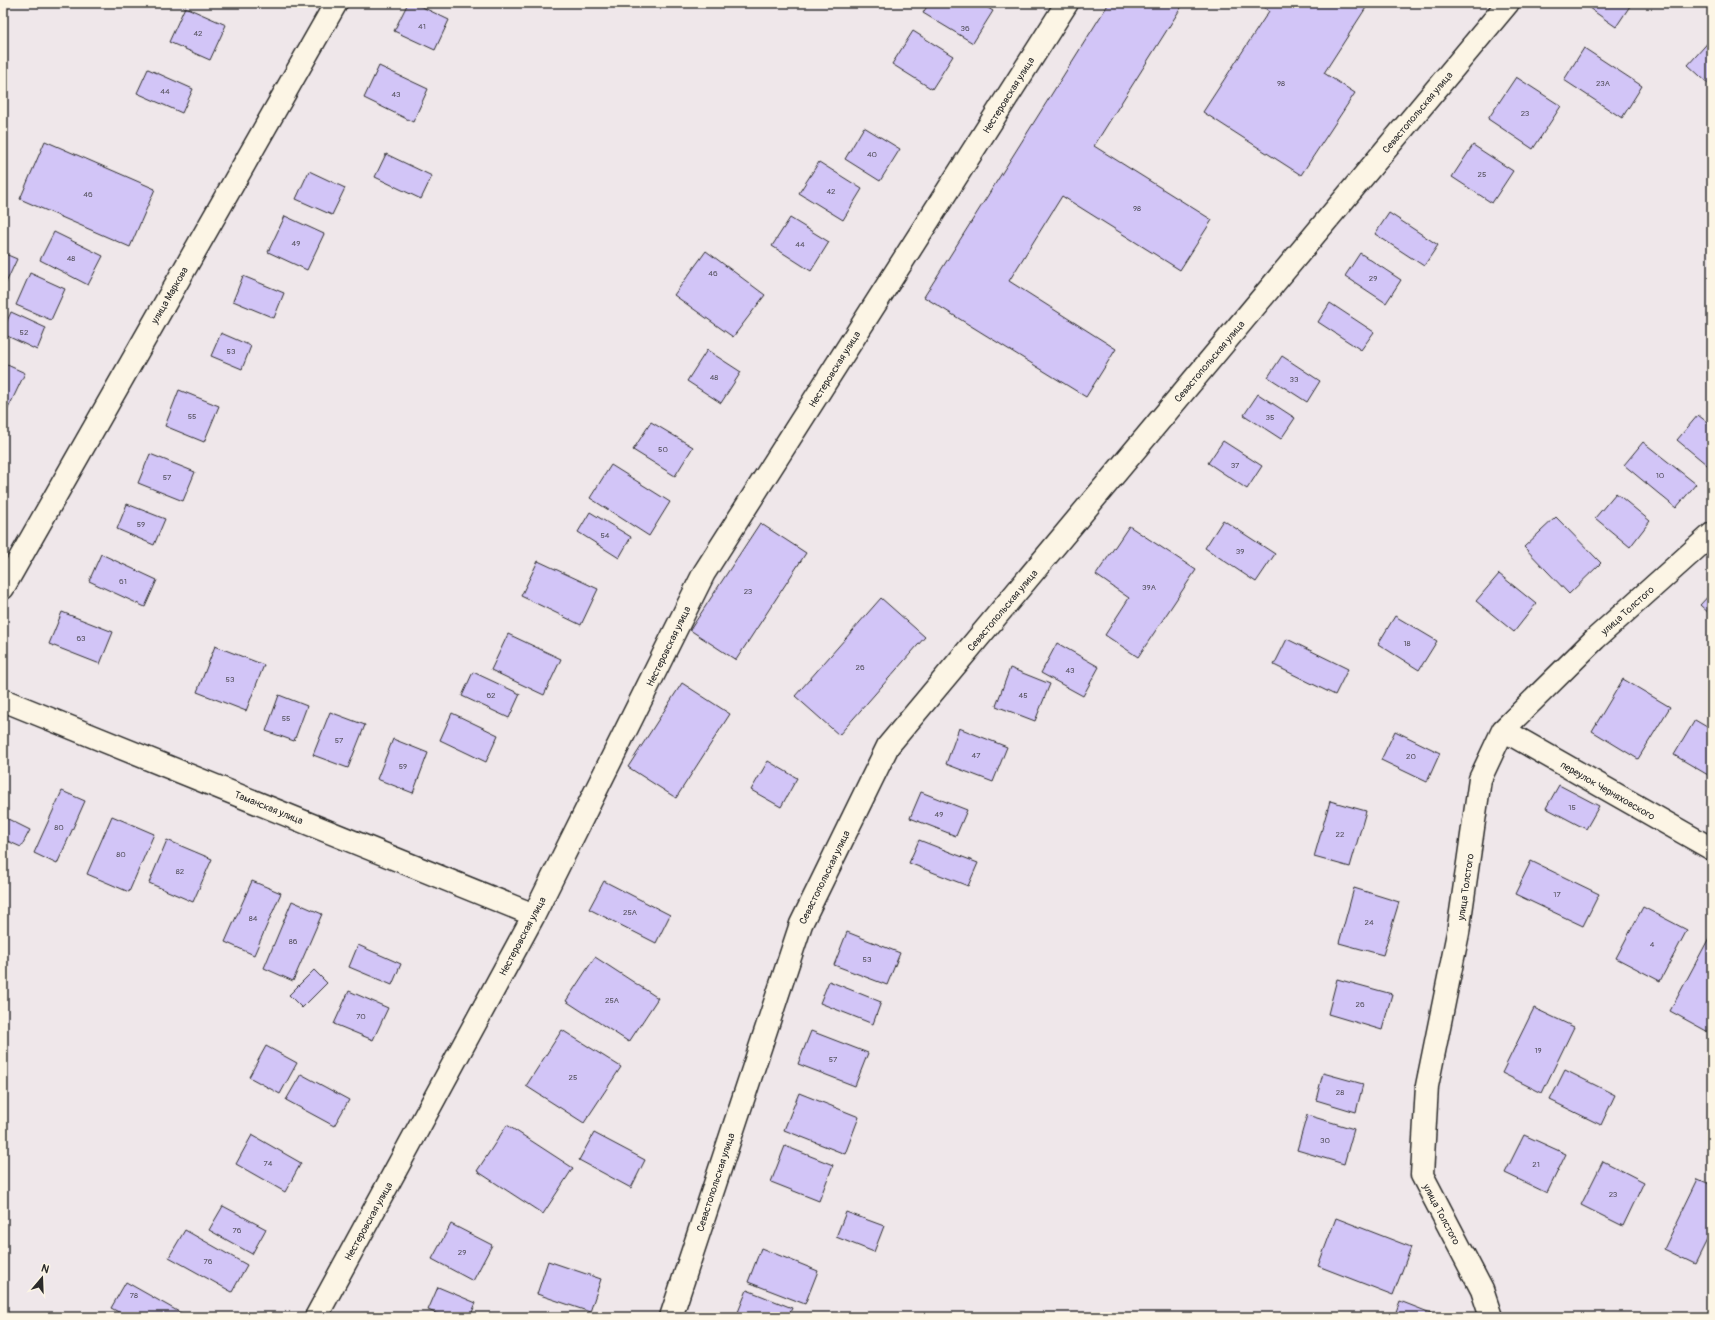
<svg xmlns="http://www.w3.org/2000/svg" width="1715" height="1320" viewBox="0 0 1715 1320" font-family="Pangolin,sans-serif">
  <style>
    .building { fill: #d2c5f7; stroke: #2b2b2b }
    .lines { fill: none; stroke-linecap: round; stroke-linejoin: round }
    .minor-casing { stroke: #2b2b2b; stroke-width: 25 }
    .minor { stroke: #fcf5e5; stroke-width: 22 }
    .labels { text-anchor: middle; stroke-width: 3; stroke-linejoin: round; paint-order: stroke }
    .number-label { font-size: 8px; fill: #55525e }
    .street-label { font-size: 10px; fill: #2b2b2b; stroke: #fcf5e5 }
  </style>
  <rect width="100%" height="100%" fill="#efe7ea"/>
  <filter id="ink" filterUnits="userSpaceOnUse"><feTurbulence type="fractalNoise" baseFrequency=".025" numOctaves="2"/><feDisplacementMap in="SourceGraphic" scale="8" xChannelSelector="R" yChannelSelector="G"/><feConvolveMatrix kernelMatrix="1 2 1 2 8 2 1 2 1" color-interpolation-filters="sRGB"/></filter>
  <g filter="url(#ink)">
    <path class="building" d="M408,3H414L449,20L435,50L394,31Z
      M929,3H980L993,11L973,43L923,13Z
      M1109,3H1184L1094,146L1212,220L1180,270L1062,196L1009,281L1116,349L1086,397L924,297Z
      M1257,3H1369L1324,73L1355,93L1301,175L1203,112L1269,11Z
      M1582,3H1632L1616,27Z
      M185,7L226,25L210,60L169,42Z
      M913,31L953,56L932,89L892,64Z
      M1712,38V87L1688,65Z
      M1584,48L1642,86L1622,118L1564,80Z
      M379,66L428,89L413,122L364,98Z
      M148,69L193,89L182,113L137,93Z
      M1516,77L1561,106L1533,149L1488,119Z
      M864,127L900,149L880,181L845,159Z
      M45,141L155,189L130,247L20,199Z
      M1473,145L1513,171L1492,203L1452,177Z
      M386,154L432,176L421,199L375,177Z
      M819,162L862,189L843,220L799,193Z
      M309,171L345,188L332,215L296,199Z
      M1389,213L1438,245L1424,266L1375,234Z
      M285,216L324,234L307,270L268,252Z
      M790,218L829,242L811,271L772,246Z
      M54,232L103,256L88,285L40,260Z
      M706,251L765,295L733,337L674,295Z
      M3,253L17,259L5,285L3,284Z
      M1360,253L1401,280L1386,303L1345,276Z
      M30,273L65,289L51,320L16,305Z
      M243,276L284,293L274,318L233,301Z
      M1330,303L1374,332L1361,350L1318,322Z
      M11,312L46,328L37,350L3,334V330Z
      M221,333L251,346L242,369L211,356Z
      M707,350L741,372L721,403L687,381Z
      M1282,356L1320,381L1307,402L1268,377Z
      M3,363L25,373L5,415L3,414Z
      M179,390L219,406L204,442L165,426Z
      M1258,394L1295,418L1281,439L1244,415Z
      M1698,415L1712,426V469L1677,440Z
      M651,422L693,447L675,476L633,450Z
      M1223,441L1262,466L1247,489L1208,463Z
      M1643,442L1696,484L1676,508L1624,465Z
      M150,454L195,472L183,501L138,483Z
      M611,465L670,502L649,536L590,498Z
      M1616,493L1650,521L1630,547L1595,518Z
      M127,504L165,519L154,545L117,529Z
      M590,512L631,537L619,558L578,532Z
      M1556,517L1601,563L1569,594L1524,547Z
      M1223,520L1275,554L1256,582L1205,548Z
      M760,523L806,553L736,660L690,630Z
      M1129,526L1196,570L1138,657L1105,635L1129,598L1096,575Z
      M101,554L157,580L145,607L89,581Z
      M538,561L598,589L581,625L521,596Z
      M1499,574L1536,604L1514,632L1476,601Z
      M1712,592V616L1700,605Z
      M881,598L925,637L839,735L795,696Z
      M62,612L113,632L100,664L49,644Z
      M1395,616L1437,641L1419,670L1378,644Z
      M508,634L561,659L544,695L491,670Z
      M1287,639L1348,669L1335,695L1274,665Z
      M1057,643L1099,667L1083,696L1041,673Z
      M215,646L264,665L246,711L197,692Z
      M1010,668L1050,684L1035,721L996,706Z
      M473,672L520,694L509,718L462,696Z
      M1623,679L1670,707L1638,759L1592,731Z
      M682,683L730,714L676,798L628,767Z
      M279,695L307,706L294,741L266,731Z
      M330,712L365,725L348,768L313,755Z
      M452,713L498,735L486,762L440,740Z
      M1695,720L1712,730V769L1708,775L1674,755Z
      M959,728L1007,747L993,782L946,764Z
      M1395,731L1440,753L1427,782L1381,760Z
      M393,739L428,753L413,793L377,779Z
      M768,761L797,778L781,807L751,790Z
      M1559,785L1599,806L1586,829L1546,808Z
      M62,791L85,801L57,864L34,853Z
      M921,792L967,810L956,836L910,818Z
      M1330,801L1366,811L1350,867L1314,857Z
      M112,816L154,834L129,892L87,874Z
      M6,818L30,830L21,847L3,839V824Z
      M167,840L212,859L193,902L149,883Z
      M919,840L978,863L968,886L909,863Z
      M1531,861L1599,894L1583,926L1515,894Z
      M252,881L281,893L254,955L225,942Z
      M604,881L670,915L656,943L589,909Z
      M1354,888L1399,902L1383,955L1339,943Z
      M292,901L322,914L293,981L264,968Z
      M1643,907L1687,930L1660,981L1616,958Z
      M847,932L900,953L887,985L834,965Z
      M1710,936L1712,937V1034L1670,1011Z
      M358,945L401,964L392,985L349,967Z
      M595,957L658,998L629,1042L566,1001Z
      M314,970L327,983L302,1008L289,995Z
      M1337,979L1392,994L1382,1030L1328,1014Z
      M829,981L881,1002L873,1024L820,1003Z
      M349,991L388,1008L373,1040L334,1024Z
      M1534,1008L1574,1027L1542,1093L1502,1073Z
      M562,1030L621,1067L584,1123L526,1086Z
      M811,1031L868,1053L855,1086L798,1064Z
      M266,1046L297,1063L280,1094L249,1077Z
      M1565,1070L1615,1095L1601,1125L1550,1100Z
      M1323,1073L1363,1084L1356,1112L1316,1100Z
      M301,1074L349,1100L334,1126L286,1100Z
      M799,1093L859,1117L845,1154L784,1130Z
      M1307,1115L1354,1129L1344,1164L1297,1150Z
      M507,1125L573,1168L543,1214L477,1171Z
      M594,1133L645,1160L631,1188L579,1160Z
      M252,1135L301,1163L285,1192L236,1164Z
      M1524,1135L1566,1154L1547,1193L1505,1173Z
      M785,1146L833,1165L819,1201L771,1182Z
      M1603,1161L1644,1182L1623,1226L1581,1205Z
      M1698,1179L1712,1185V1230L1695,1264L1664,1249Z
      M223,1206L266,1229L252,1254L209,1230Z
      M846,1212L884,1226L874,1252L836,1237Z
      M1336,1218L1411,1247L1393,1295L1318,1266Z
      M451,1224L492,1245L473,1281L432,1259Z
      M185,1230L247,1265L232,1292L169,1257Z
      M761,1248L818,1271L805,1304L748,1282Z
      M548,1261L601,1279L590,1312L537,1294Z
      M126,1282L188,1317H128L111,1308Z
      M438,1287L476,1303L470,1317H445L428,1310Z
      M747,1290L792,1308L788,1317H736Z
      M1400,1301L1441,1317H1394Z"/>
    <g class="lines">
      <g class="minor-casing">
        <path id="minor" d="M3,588L336,3
          M3,700L534,915
          M1503,730L1712,849
          M316,1317L534,915L704,573L1067,3
          M671,1317L801,924L888,746L1508,3
          M1491,1317L1482,1290L1422,1175L1427,1086L1458,933L1480,779L1503,730L1595,639L1712,534"/>
      </g>
      <use href="#minor" class="minor"/>
    </g>
  </g>
  <g class="labels">
    <g class="number-label">
      <text x="422" y="29">41</text>
      <text x="965" y="31">36</text>
      <text x="198" y="36">42</text>
      <text x="1281" y="86">98</text>
      <text x="1603" y="86">23А</text>
      <text x="165" y="94">44</text>
      <text x="396" y="97">43</text>
      <text x="1525" y="116">23</text>
      <text x="872" y="157">40</text>
      <text x="1482" y="177">25</text>
      <text x="831" y="194">42</text>
      <text x="88" y="197">46</text>
      <text x="1137" y="211">98</text>
      <text x="296" y="246">49</text>
      <text x="800" y="247">44</text>
      <text x="71" y="261">48</text>
      <text x="713" y="276">46</text>
      <text x="1373" y="281">29</text>
      <text x="24" y="335">52</text>
      <text x="231" y="354">53</text>
      <text x="714" y="380">48</text>
      <text x="1294" y="382">33</text>
      <text x="192" y="419">55</text>
      <text x="1270" y="420">35</text>
      <text x="663" y="452">50</text>
      <text x="1235" y="468">37</text>
      <text x="1660" y="478">10</text>
      <text x="167" y="480">57</text>
      <text x="141" y="527">59</text>
      <text x="605" y="538">54</text>
      <text x="1240" y="554">39</text>
      <text x="123" y="584">61</text>
      <text x="1149" y="590">39А</text>
      <text x="748" y="594">23</text>
      <text x="81" y="641">63</text>
      <text x="1407" y="646">18</text>
      <text x="860" y="670">26</text>
      <text x="1070" y="673">43</text>
      <text x="230" y="682">53</text>
      <text x="491" y="698">62</text>
      <text x="1023" y="698">45</text>
      <text x="286" y="721">55</text>
      <text x="339" y="743">57</text>
      <text x="976" y="758">47</text>
      <text x="1411" y="759">20</text>
      <text x="403" y="769">59</text>
      <text x="1572" y="810">15</text>
      <text x="939" y="817">49</text>
      <text x="59" y="830">80</text>
      <text x="1340" y="837">22</text>
      <text x="121" y="857">80</text>
      <text x="180" y="874">82</text>
      <text x="1557" y="897">17</text>
      <text x="630" y="915">25А</text>
      <text x="253" y="921">84</text>
      <text x="1369" y="925">24</text>
      <text x="293" y="944">86</text>
      <text x="1652" y="947">4</text>
      <text x="867" y="962">53</text>
      <text x="612" y="1003">25А</text>
      <text x="1360" y="1007">26</text>
      <text x="361" y="1019">70</text>
      <text x="1538" y="1053">19</text>
      <text x="833" y="1062">57</text>
      <text x="573" y="1080">25</text>
      <text x="1340" y="1095">28</text>
      <text x="1325" y="1143">30</text>
      <text x="268" y="1166">74</text>
      <text x="1536" y="1167">21</text>
      <text x="1613" y="1197">23</text>
      <text x="237" y="1233">76</text>
      <text x="462" y="1255">29</text>
      <text x="208" y="1264">76</text>
      <text x="134" y="1298">78</text>
    </g>
    <g class="street-label">
      <text transform="translate(1008 95) rotate(-58)" y="4">Нестеровская улица</text>
      <text transform="translate(1417 112) rotate(-50)" y="4">Севастопольская улица</text>
      <text transform="translate(169 295) rotate(-60)" y="4">улица Маркова</text>
      <text transform="translate(1209 361) rotate(-50)" y="4">Севастопольская улица</text>
      <text transform="translate(834 369) rotate(-58)" y="4">Нестеровская улица</text>
      <text transform="translate(1002 610) rotate(-50)" y="4">Севастопольская улица</text>
      <text transform="translate(1627 610) rotate(-42)" y="4">улица Толстого</text>
      <text transform="translate(668 646) rotate(-64)" y="4">Нестеровская улица</text>
      <text transform="translate(1608 790) rotate(30)" y="4">переулок Черняховского</text>
      <text transform="translate(269 807) rotate(22)" y="4">Таманская улица</text>
      <text transform="translate(824 877) rotate(-64)" y="4">Севастопольская улица</text>
      <text transform="translate(1465 887) rotate(-82)" y="4">улица Толстого</text>
      <text transform="translate(522 936) rotate(-62)" y="4">Нестеровская улица</text>
      <text transform="translate(715 1182) rotate(-72)" y="4">Севастопольская улица</text>
      <text transform="translate(1442 1214) rotate(62)" y="4">улица Толстого</text>
      <text transform="translate(368 1221) rotate(-61)" y="4">Нестеровская улица</text>
    </g>
  </g>
  <rect width="1715" height="1320" fill="none" stroke="#fcf5e5" stroke-width="16"/>
  <rect x="8" y="8" width="1699" height="1304" fill="none" stroke="#2b2b2b" stroke-width="1.5" filter="url(#ink)"/>
  <g transform="translate(42 1278) rotate(19)" stroke="#fcf5e5" stroke-width="3" paint-order="stroke">
  <path d="M0-3L7 15L0 10L-7 15Z" fill="#2b2b2b"/>
  <text y="-6" font-size="11" font-weight="bold" text-anchor="middle" fill="#2b2b2b">N</text>
  </g>
</svg>
